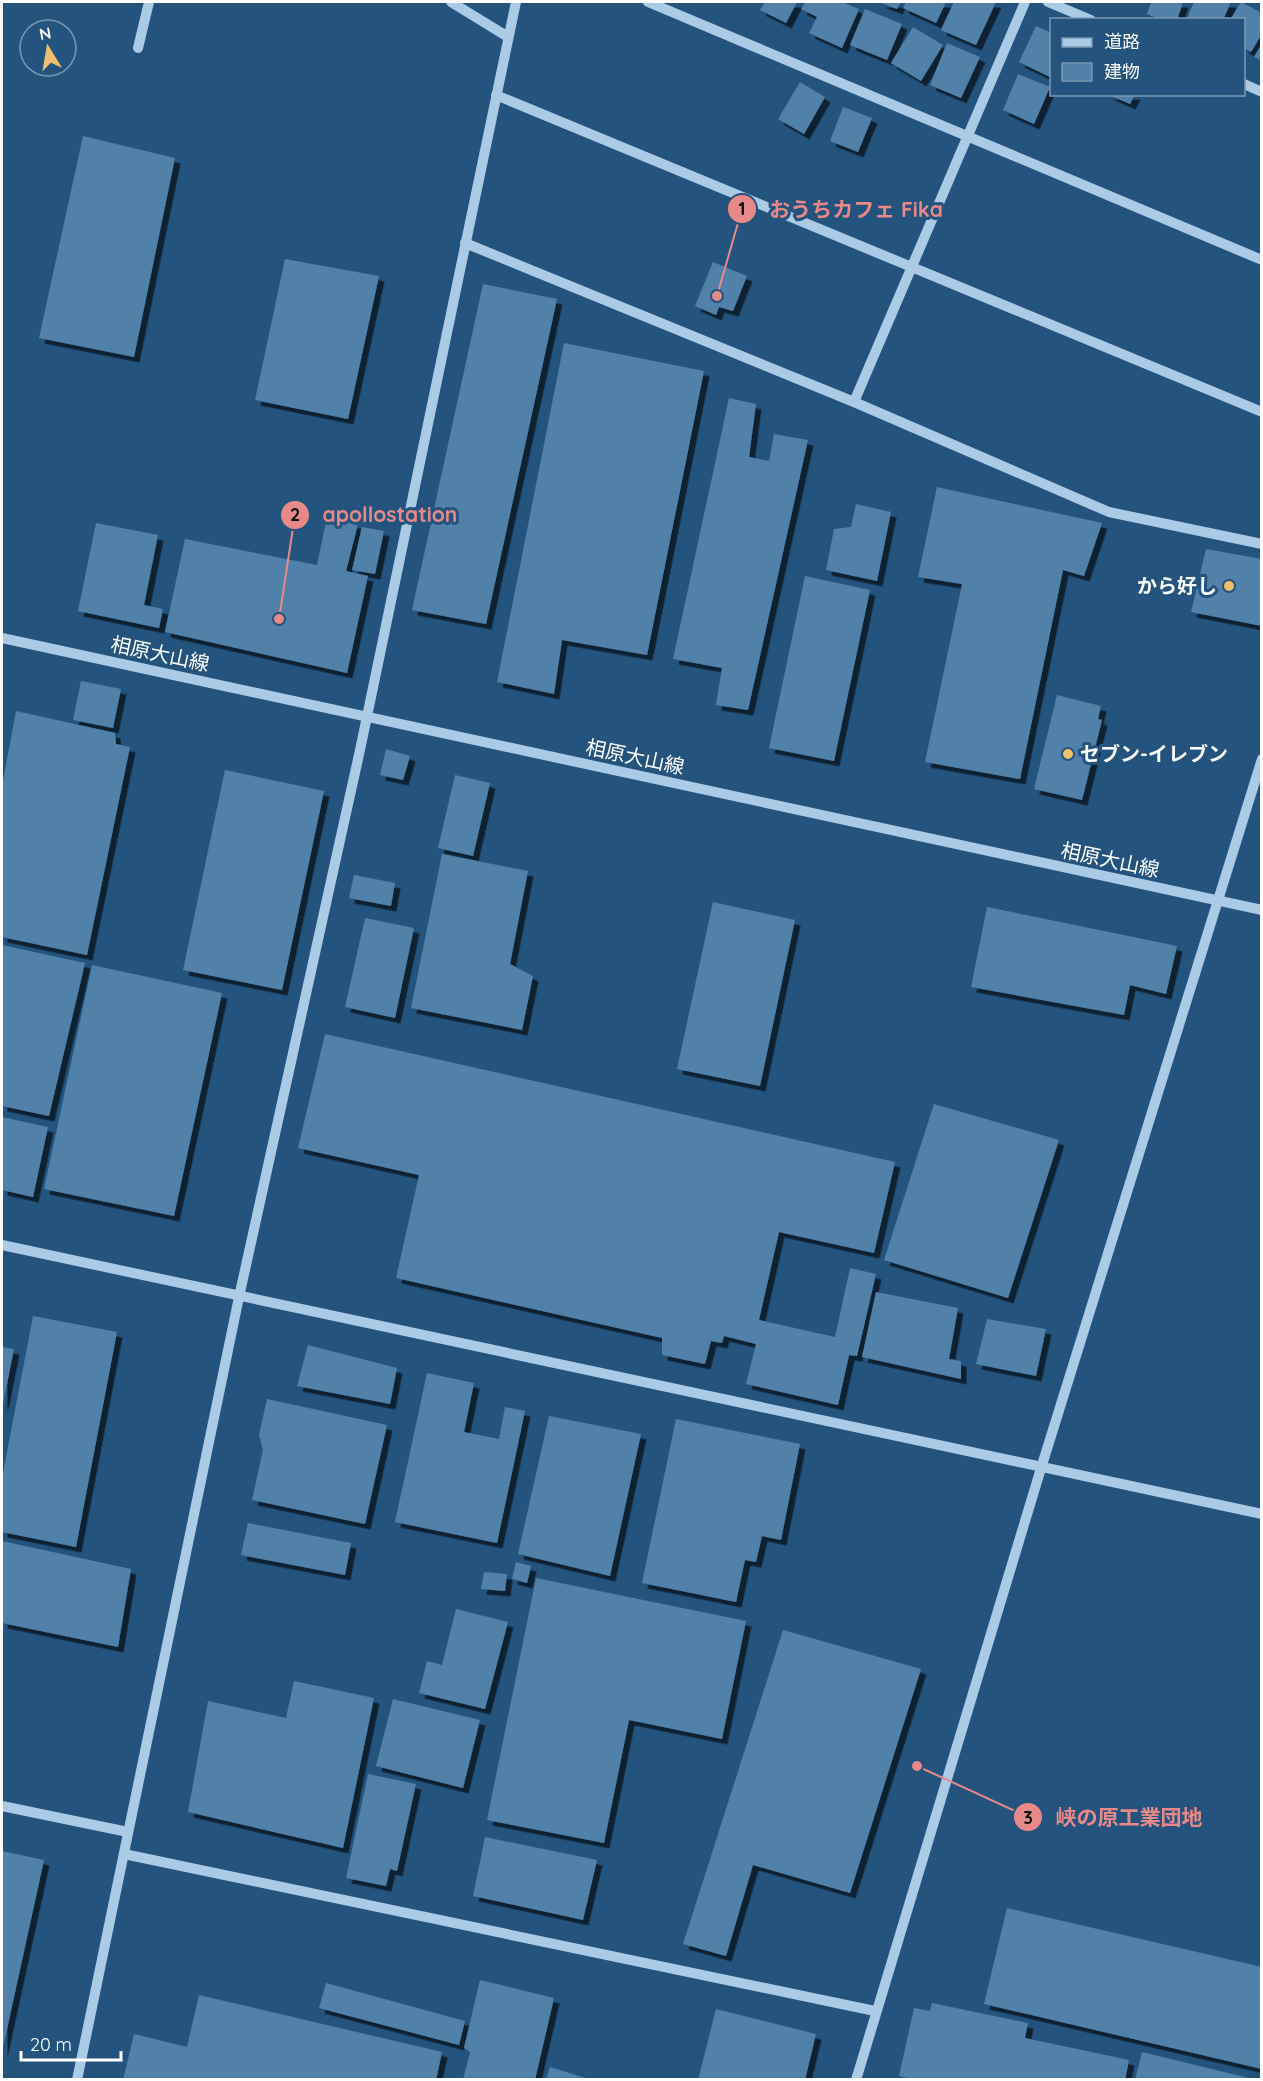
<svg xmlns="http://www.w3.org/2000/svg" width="1263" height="2081" viewBox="0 0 1263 2081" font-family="Quicksand,'Noto Sans JP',sans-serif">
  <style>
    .building { fill: #5180a9; filter: url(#shadow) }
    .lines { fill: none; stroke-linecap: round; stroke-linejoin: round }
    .minor { stroke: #aacae6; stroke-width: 10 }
    .poi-dot { fill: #efbf6e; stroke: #24537e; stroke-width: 2 }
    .labels { text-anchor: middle; stroke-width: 6; stroke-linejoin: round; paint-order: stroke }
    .poi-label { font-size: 20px; font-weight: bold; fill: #fff; stroke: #24537e; text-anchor: end }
    .street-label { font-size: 20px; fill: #fff; stroke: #24537e }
    .leader { fill: none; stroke: #e88989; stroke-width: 2 }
    .callout-dot { fill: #e88989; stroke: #24537e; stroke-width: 2 }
    .mark-label { font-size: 18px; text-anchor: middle; font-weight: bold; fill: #111 }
    .callout-label { font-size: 21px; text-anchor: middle; font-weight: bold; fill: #e88989; stroke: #24537e; stroke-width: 6; stroke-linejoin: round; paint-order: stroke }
  </style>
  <defs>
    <filter id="shadow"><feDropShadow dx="5.5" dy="5.5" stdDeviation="0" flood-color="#0009"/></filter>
  </defs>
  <rect width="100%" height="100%" fill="#24537e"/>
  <path class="building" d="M765,2H797L786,23L760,10Z
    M805,2H842L859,9L842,48L809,33L817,17L801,9Z
    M879,2H901L897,9Z
    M906,2H946L936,23L903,8Z
    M954,2H996L976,45L941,30Z
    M1151,2H1183L1177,20H1161L1147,14Z
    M1194,2H1231L1223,20H1186Z
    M1241,2L1262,13V34L1251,52L1244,48V20H1230Z
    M865,9L902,24L887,60L850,45Z
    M1036,26L1052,33V78L1019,62Z
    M913,27L943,45L921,81L891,63Z
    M947,43L980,57L961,98L930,85Z
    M1262,43V61L1254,57Z
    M1018,74L1050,87L1034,124L1003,110Z
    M800,82L825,97L804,134L778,119Z
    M1107,94H1135L1130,104Z
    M843,107L872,118L858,152L830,141Z
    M83,136L175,158L134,357L39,338Z
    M285,259L379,276L348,419L255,400Z
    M713,262L747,276L733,311L719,307L716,315L695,306Z
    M483,284L557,299L486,624L412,610Z
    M564,343L704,371L647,655L562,640L554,694L497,682Z
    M729,398L756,404L749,457L769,461L774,434L808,440L748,710L716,705L722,668L673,659Z
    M937,487L1102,523L1084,576L1063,570L1020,779L925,762L962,584L918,577Z
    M856,504L891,512L877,581L826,570L834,529L851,527Z
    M327,517L358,524L346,571L368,576L347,673L165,632L185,539L317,565Z
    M96,523L158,535L144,605L163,609L159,628L78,611Z
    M362,527L384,531L375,574L352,570Z
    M1206,549L1262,559V626L1191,612Z
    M805,576L870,590L834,761L769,748Z
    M81,681L121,689L113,728L73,720Z
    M1057,695L1101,706L1098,719L1102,720L1082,800L1034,789Z
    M16,711L115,733L116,744L130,747L87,955L2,937V786Z
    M386,749L410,756L403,780L380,775Z
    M225,770L324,791L282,990L183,970Z
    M455,775L490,783L473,856L438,848Z
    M442,854L528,871L510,964L533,976L522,1030L411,1008Z
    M354,875L395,883L391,906L349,898Z
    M713,902L795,920L760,1086L677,1069Z
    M987,907L1177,946L1166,994L1130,985L1124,1015L971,987Z
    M365,918L414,928L395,1018L345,1007Z
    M2,945L85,963L49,1116L2,1106Z
    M92,965L222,993L174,1216L44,1189Z
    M325,1034L895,1162L874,1253L779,1232L759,1320L835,1337L850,1268L876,1274L857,1356L849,1355L838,1405L746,1384L756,1344L724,1336L722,1343L711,1341L705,1364L662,1355V1338L396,1278L419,1175L298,1148Z
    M934,1104L1059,1140L1008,1298L884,1260Z
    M2,1117L48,1127L33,1197L2,1190Z
    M876,1292L958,1308L949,1359L961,1361V1379L862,1357Z
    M33,1316L117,1332L76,1547L2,1532V1478Z
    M987,1319L1046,1329L1036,1376L976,1364Z
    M308,1345L397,1368L390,1404L297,1386Z
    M2,1347L14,1349L3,1404H2Z
    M427,1373L474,1383L464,1432L499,1439L505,1407L525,1411L497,1543L395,1522Z
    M267,1399L387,1425L365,1524L252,1500L263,1450L259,1435Z
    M549,1416L641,1434L610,1576L518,1554Z
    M676,1419L800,1444L781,1540L762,1536L756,1562L745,1560L736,1602L642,1583Z
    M248,1523L351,1543L345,1575L241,1555Z
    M2,1541L131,1569L118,1647L2,1623Z
    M516,1562L531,1566L527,1583L512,1579Z
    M484,1572L507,1574L505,1591L481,1589Z
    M536,1578L746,1621L722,1739L629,1720L604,1843L487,1820Z
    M456,1609L508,1622L485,1709L419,1693L427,1661L442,1665Z
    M783,1630L921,1669L850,1893L753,1865L726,1956L683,1944Z
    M294,1681L374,1698L343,1848L188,1812L208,1701L286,1718Z
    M393,1699L480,1720L463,1788L376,1766Z
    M368,1774L416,1784L397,1871L390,1869L386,1886L346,1878Z
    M485,1837L597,1860L583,1920L473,1896Z
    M2,1851L44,1860L2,2052Z
    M1007,1908L1262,1967V2069L984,2004Z
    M480,1980L554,1998L535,2080H463L470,2052L464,2048Z
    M326,1983L465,2021L459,2045L319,2008Z
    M199,1995L442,2052L436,2080H123L134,2034L187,2047Z
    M932,2003L1028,2023L1025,2038L1129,2060L1125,2080H916L899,2076L914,2008L930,2011Z
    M716,2009L816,2034L805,2080H698Z
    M1142,2052L1253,2079V2080H1135Z
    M550,2067L589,2079L588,2080H546Z"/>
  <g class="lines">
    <path class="minor" d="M451,2L508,37
      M648,2L1262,260
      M1048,2L1091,20
      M138,48L149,2
      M1244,84L1262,92
      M496,95L1262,412
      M465,243L854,402L1109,512L1262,544
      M854,402L1025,2
      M2,638L1262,910
      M2,1245L1262,1514
      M2,1806L128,1832
      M124,1854L875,2011
      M77,2080L239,1297L360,750L516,2
      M856,2080L1042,1465L1262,759"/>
  </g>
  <g class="poi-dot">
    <circle cx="1229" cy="586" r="6"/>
    <circle cx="1068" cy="754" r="6"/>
  </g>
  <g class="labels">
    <g class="poi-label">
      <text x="1217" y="593">から好し</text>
      <text x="1080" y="761" text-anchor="start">セブン-イレブン</text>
    </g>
    <g class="street-label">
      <text transform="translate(160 654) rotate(12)" y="7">相原大山線</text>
      <text transform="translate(635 757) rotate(12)" y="7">相原大山線</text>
      <text transform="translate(1110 860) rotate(12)" y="7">相原大山線</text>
    </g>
  </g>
  <path class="leader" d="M717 296L742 209M279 619L295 515M917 1766L1028 1817"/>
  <g class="callout-dot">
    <circle cx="717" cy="296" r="6"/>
    <circle cx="279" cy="619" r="6"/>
    <circle cx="917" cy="1766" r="6"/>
    <circle cx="742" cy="209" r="15"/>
    <circle cx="295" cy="515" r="15"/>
    <circle cx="1028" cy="1817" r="15"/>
  </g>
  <g class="mark-label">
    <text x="742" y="215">1</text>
    <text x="295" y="521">2</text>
    <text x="1028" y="1824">3</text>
  </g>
  <g class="callout-label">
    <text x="856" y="217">おうちカフェ Fika</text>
    <text x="390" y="522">apollostation</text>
    <text x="1129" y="1825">峡の原工業団地</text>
  </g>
  <rect width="1263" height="2081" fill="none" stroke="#ffffff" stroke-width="6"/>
  <rect x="1050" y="18" width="195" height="78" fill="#24537e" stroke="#7c98b2" stroke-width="1.5"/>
  <rect x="1062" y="38" width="30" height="9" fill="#aacae6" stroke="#7c98b2" stroke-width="1.5"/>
  <text x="1104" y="48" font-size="18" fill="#ffffff">道路</text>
  <rect x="1062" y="63" width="30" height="18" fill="#5180a9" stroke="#7c98b2" stroke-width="1.5"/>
  <text x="1104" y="78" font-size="18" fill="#ffffff">建物</text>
  <g transform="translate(48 48) rotate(349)"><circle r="28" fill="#24537e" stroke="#7c98b2" stroke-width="1.5"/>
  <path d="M0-4.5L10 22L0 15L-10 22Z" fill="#efbf6e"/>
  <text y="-9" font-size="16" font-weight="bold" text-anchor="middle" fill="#ffffff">N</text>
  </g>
  <path d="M21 2051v9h100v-9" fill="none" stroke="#ffffff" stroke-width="3"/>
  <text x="30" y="2051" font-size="18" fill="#ffffff" stroke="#24537e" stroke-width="4.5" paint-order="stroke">20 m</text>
</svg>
